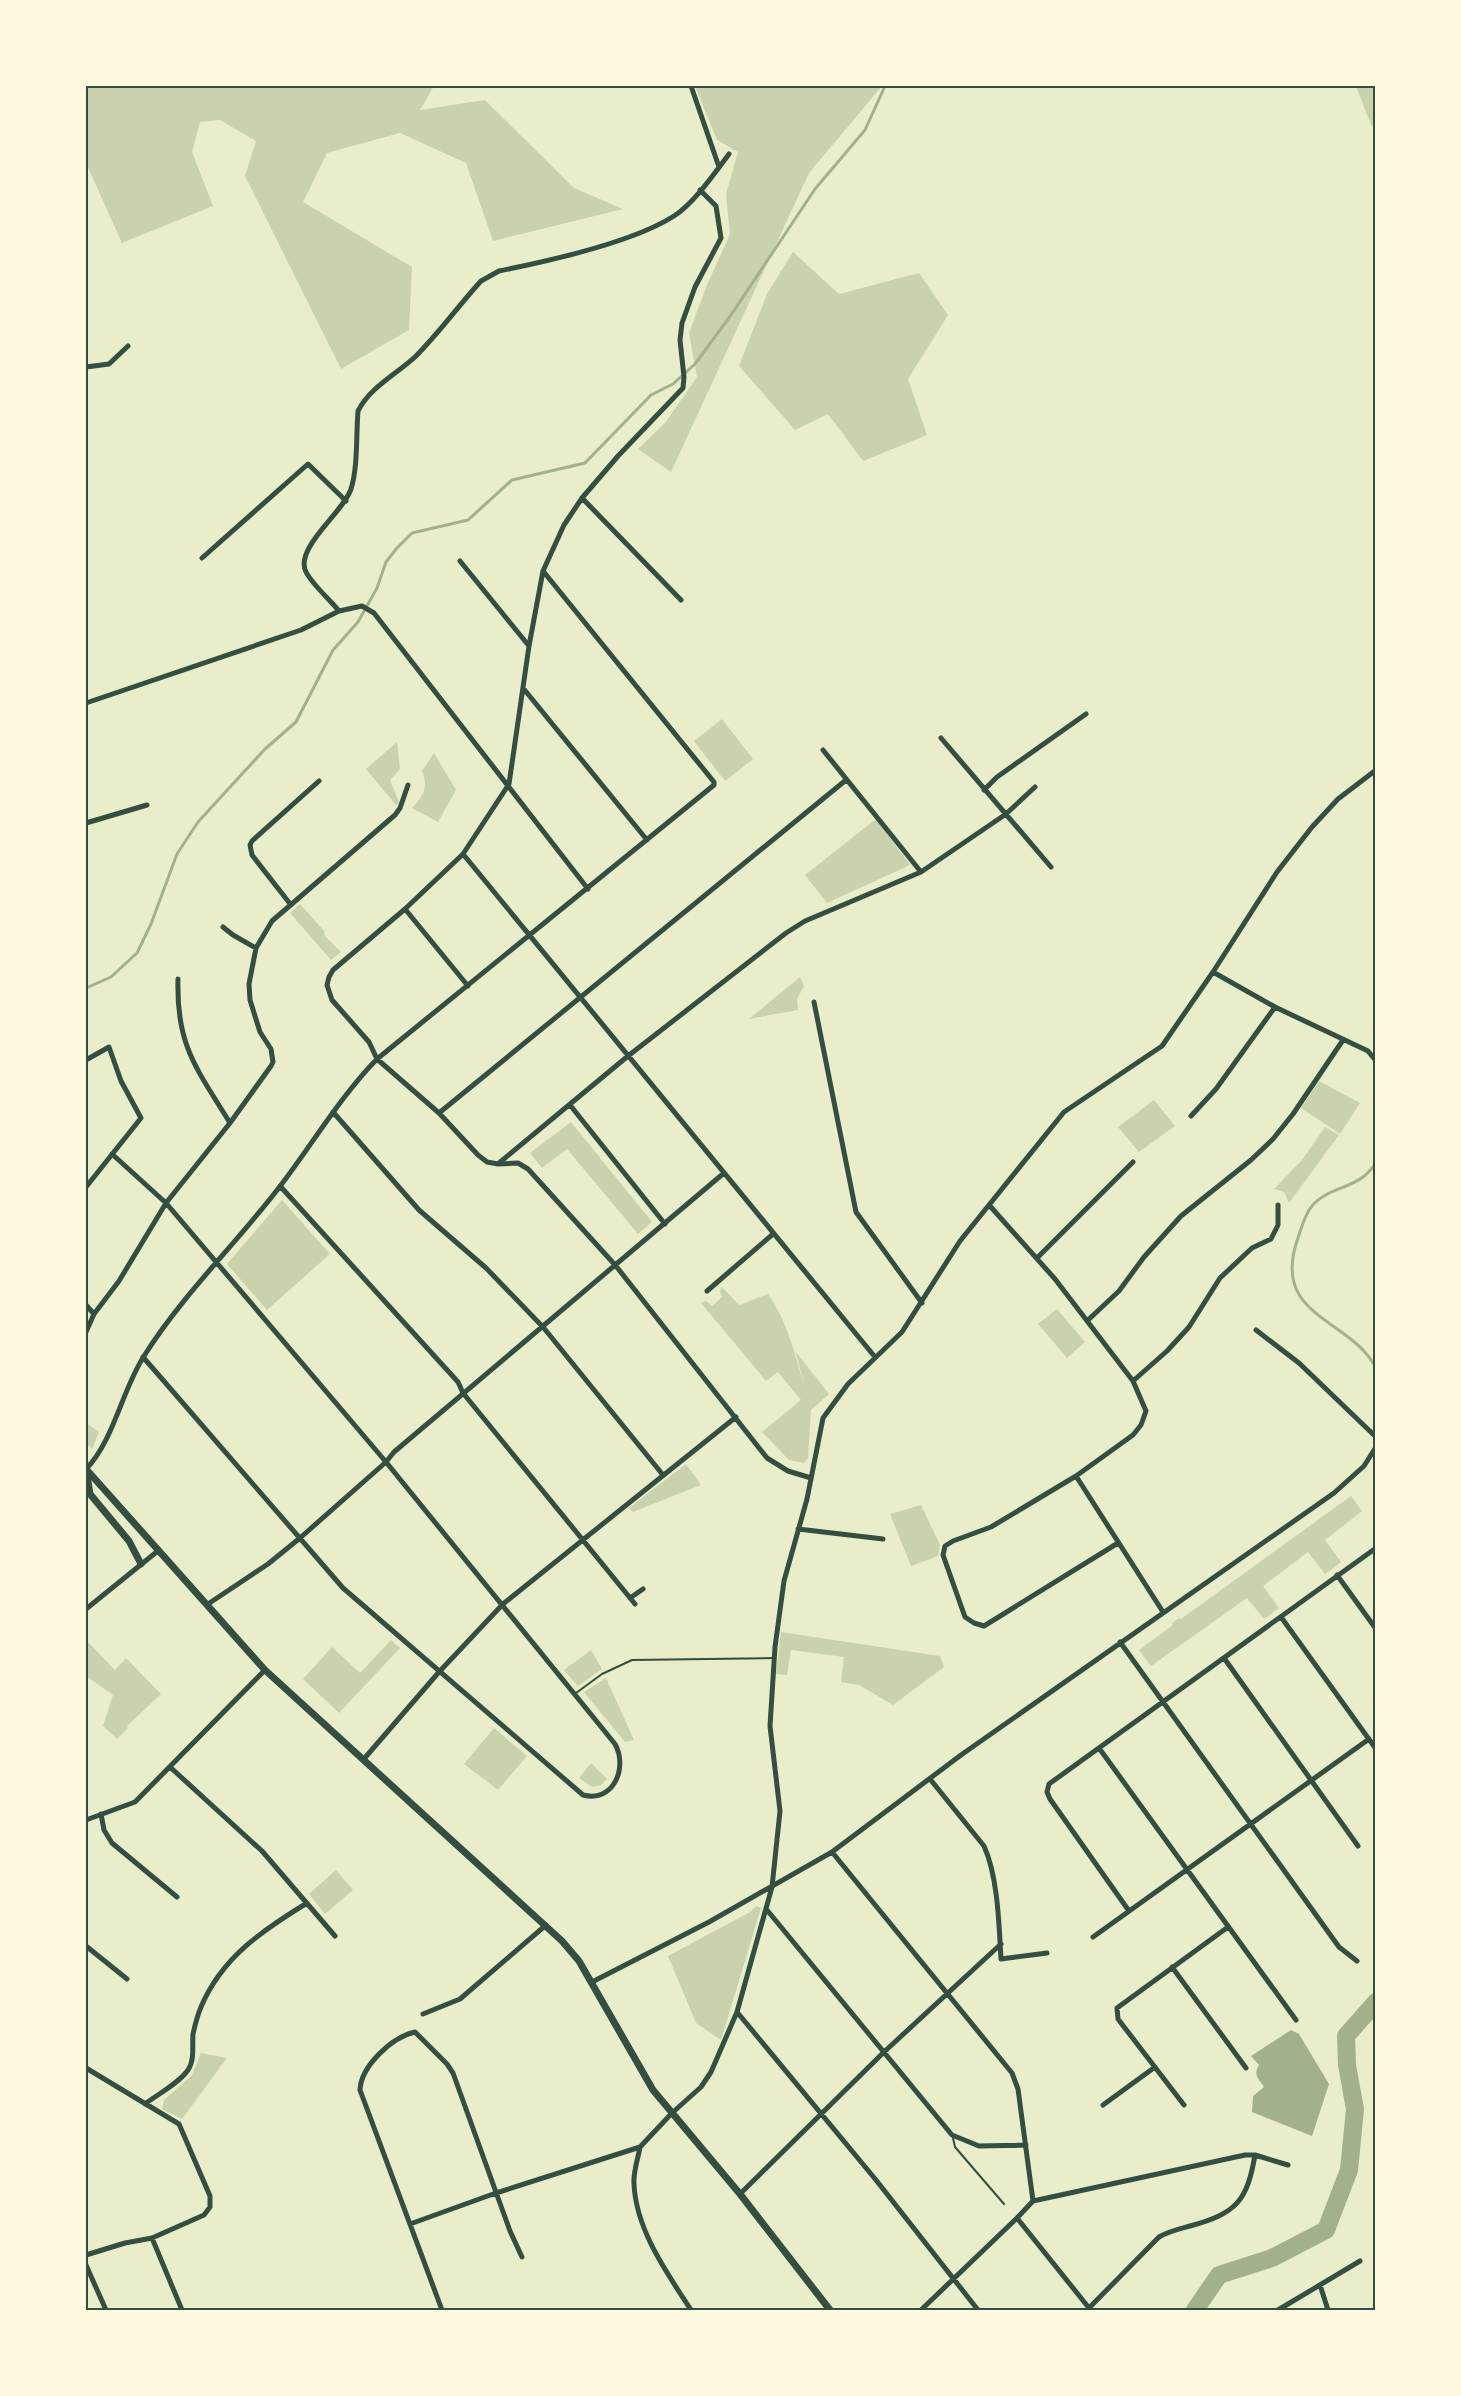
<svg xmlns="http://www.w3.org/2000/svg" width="1461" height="2396" viewBox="0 0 1461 2396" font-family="'Alegreya Sans',sans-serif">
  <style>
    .green { fill: #cad2ad }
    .water { fill: #a3b18a }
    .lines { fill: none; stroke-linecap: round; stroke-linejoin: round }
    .stream { stroke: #a3b18a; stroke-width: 3 }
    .river { stroke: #a3b18a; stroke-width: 18 }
    .service { stroke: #344e41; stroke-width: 2 }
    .minor { stroke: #344e41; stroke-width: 5 }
    .secondary { stroke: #344e41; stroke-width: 7 }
    .neatline { fill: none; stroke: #344e41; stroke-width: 2 }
  </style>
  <rect width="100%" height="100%" fill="#e9edc9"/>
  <path class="green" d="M86,86H434L420,110L485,100L574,188L623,209L493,241L466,163L400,133L327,153L303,202L412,267L409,330L341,369L245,176L256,141L220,120L200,122L192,152L213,206L122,243L86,163Z
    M695,86H882L809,173L671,472L638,449L665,423L697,377L689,333L707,285L730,234L726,194L738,152L717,140Z
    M1356,86H1375V127L1371,125Z
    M793,252L839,294L919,273L948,315L908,379L927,435L863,461L828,414L795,430L739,366L767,294Z
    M722,719L753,759L725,781L694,741Z
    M397,742L400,769L390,780L399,802L396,805L366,769Z
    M434,753L456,790L438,822L412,808C423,796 429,787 422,771Z
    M876,819L910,865L827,903L805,875Z
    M300,904L325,932L324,935L341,952L331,960L290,913Z
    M800,977L804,986L797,999L798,1010L749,1019Z
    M1319,1081L1360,1103L1340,1134L1301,1108Z
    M1154,1100L1175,1126L1139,1152L1118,1127Z
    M571,1122L652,1222L638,1234L567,1149L542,1168L530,1153Z
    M1325,1127L1339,1135L1289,1203L1284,1192L1274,1189L1302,1160Z
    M282,1200L330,1254L267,1310L227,1264Z
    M722,1287L739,1305L768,1294C787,1321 795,1354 804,1385L796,1352L829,1394L811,1410L808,1458L804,1463L789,1460L762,1432L801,1400L778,1372L766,1381L701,1303L706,1301L712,1306L722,1297L720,1291Z
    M1057,1309L1085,1342L1067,1358L1038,1324Z
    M86,1423L99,1432L92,1449L86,1443Z
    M686,1464L701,1485L633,1512L629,1508Z
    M1351,1496L1362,1511L1325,1540L1341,1562L1325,1574L1308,1552L1263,1586L1279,1608L1264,1619L1247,1598L1151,1666L1139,1650L1173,1625L1172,1623L1179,1618L1181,1619Z
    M921,1505L940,1545L938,1556L911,1566L890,1514Z
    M781,1632L940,1656L944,1667L893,1705L859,1685L841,1682L844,1657L791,1650L787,1675L776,1674Z
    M86,1640L115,1670L126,1658L161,1694L127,1726L128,1728L117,1739L103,1726L113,1695L86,1676Z
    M391,1640L400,1648L339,1713L303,1679L332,1647L360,1673Z
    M591,1650L602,1669L578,1686L564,1670Z
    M606,1678L634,1740L625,1742L584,1692Z
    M494,1728L527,1756L498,1790L464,1764Z
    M591,1763L607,1779L601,1785L592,1787L579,1778Z
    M336,1870L353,1890L325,1914L309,1894Z
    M756,1906L761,1908L721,2040L696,2023L668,1956L750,1912Z
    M201,2053L227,2058L182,2119L162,2109L164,2100L192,2075Z"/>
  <path class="water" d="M1291,2030L1299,2034L1329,2084L1312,2136L1252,2112L1253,2096L1264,2087C1258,2078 1253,2075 1259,2065L1251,2056Z"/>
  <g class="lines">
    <path class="stream" d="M86,988L111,977L137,953L151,924L177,854L198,822L265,749L296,722L333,650L358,622L377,588L386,562L397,548L412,533L468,520L512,480L585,463L651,395L673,384L695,364L731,315L815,189L865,130L885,86
      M1376,1163C1372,1168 1368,1174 1363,1177C1347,1189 1325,1190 1312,1206C1304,1215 1300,1233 1296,1244C1274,1318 1350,1318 1376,1368"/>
    <path class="river" d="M1195,2310L1219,2275L1272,2258L1326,2230L1349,2170L1355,2109L1347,2065L1346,2036L1376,2002"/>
    <path class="service" d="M576,1693L602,1674L632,1660L774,1658
      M953,2138L955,2147L1004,2204"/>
    <path class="minor" d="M691,86L719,167
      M700,190L716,206L721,238L695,287L682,323L680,340L684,377L683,388L618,456L582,498L564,525L543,571L529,646L509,784L463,854L405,909L333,970L329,977L327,985L332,1000L369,1042L377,1059L439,1113L478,1155L487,1162L498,1164L518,1163L528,1169L616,1266L767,1458L788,1471L811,1478
      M86,367L109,364L128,346
      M582,498L681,600
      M202,558L308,464L346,501
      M460,561L529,646
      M339,611C330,600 312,584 306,572C294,548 343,513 351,489C358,467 356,435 358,411C370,387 397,374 416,356C439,333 459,305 481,281L499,271C549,261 632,243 674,216C694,203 714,174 729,154
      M523,688L647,840
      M86,703L301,630L339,611L362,606L374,613L588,889
      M941,738L1051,867
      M823,750L921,872
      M984,790L997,777L1086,714
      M86,823L147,805
      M463,854L875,1357
      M291,905L252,855L250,845L252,841L319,781
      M405,909L468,986
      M223,927L233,935L256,948
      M1213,972L1275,1007L1368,1051L1376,1061
      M178,979C176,1046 197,1069 230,1123
      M814,1002L856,1212L922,1303
      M86,1060L109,1047L121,1081L141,1118L86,1187
      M570,1105L665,1224
      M333,1112L419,1210L486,1268L543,1327L663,1475
      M439,1113L846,780
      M1191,1116L1216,1089L1275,1007
      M112,1154L166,1203L386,1462L615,1744C628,1767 614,1803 583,1795L343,1588L143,1357
      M499,1163L628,1056L786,933L805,921L921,872L1006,814L1035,787
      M280,1186L458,1382L463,1393L635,1604
      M990,1206L1055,1279L1133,1381L1146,1411L1141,1425L1133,1435L1076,1476L991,1527L953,1541L945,1546L943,1555L965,1617L974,1623L984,1626L1118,1543
      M1037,1258L1133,1162
      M707,1291L773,1234
      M86,1305L94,1314
      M1087,1321L1119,1291L1144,1257L1181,1216L1251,1160L1273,1139L1293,1114L1343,1040
      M1256,1330L1299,1363L1376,1437
      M86,1332L94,1314L119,1281L166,1203L230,1123L271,1066L273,1062L271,1049L260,1032L250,1000L249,984L256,948L272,921L395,815L400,808L408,785
      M1133,1381L1167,1351L1189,1327L1220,1278L1252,1248L1271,1239L1278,1225V1205
      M86,1469C114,1440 122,1390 144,1356C183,1294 237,1243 281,1185C313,1143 340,1097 377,1059L714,785V782L543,571
      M1076,1476L1163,1612
      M798,1529L883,1539
      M1337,1575L1376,1629
      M630,1598L643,1589
      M208,1604L268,1564L300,1538L386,1462L394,1452L724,1173
      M86,1609L159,1550
      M1281,1617L1376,1749
      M1120,1642L1339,1947L1357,1961
      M1224,1658L1358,1846
      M1099,1748L1296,2020
      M363,1760L439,1672L503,1604L736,1417
      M170,1767L262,1851L335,1936
      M930,1779L984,1846C998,1877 999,1925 1001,1959L1047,1953
      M101,1814L104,1830L112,1843L177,1897
      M86,1820L135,1802L265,1670
      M832,1852L1012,2073L1018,2089L1033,2201
      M767,1910L952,2135L979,2146L1026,2145
      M1129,1911L1050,1799L1047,1792L1049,1784L1376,1548
      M1093,1937L1369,1739
      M86,1946L127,1979
      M1172,1967L1246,2068
      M592,1982L709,1922L832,1852L961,1755L1334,1493L1364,1466L1376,1447
      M737,2012L876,2180L978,2310
      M423,2014L460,1999L546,1925
      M86,2068L179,2124L210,2196V2207L204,2215L152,2238L125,2243L86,2255
      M145,2104C158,2094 178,2084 188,2070C195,2060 192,2045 193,2034C195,2025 197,2016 201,2007C222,1957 263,1930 307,1903
      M1103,2105L1155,2067
      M1184,2105L1118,2019L1117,2008L1228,1927
      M640,2147C638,2159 633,2172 634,2184C636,2230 667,2273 691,2310
      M740,2194L884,2052L1001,1944
      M1017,2218L1089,2308L1159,2237C1169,2231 1179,2229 1190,2226C1237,2213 1247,2201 1255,2155
      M410,2224L496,2193L640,2147L672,2113L701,2087L711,2072L737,2012L772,1887L780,1811L770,1726L775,1647L784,1581L807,1499L823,1418L848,1384L902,1332L960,1241L1064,1112L1162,1046L1213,972L1277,872L1312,827L1338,799L1376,770
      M152,2238L182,2310
      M86,2265L106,2310
      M1320,2285L1328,2310
      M442,2310L360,2090C361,2066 392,2037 415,2032L447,2064L453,2073L510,2231L522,2257
      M921,2310L1017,2218L1033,2201L1245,2155H1255L1288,2165
      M1278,2310L1360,2261"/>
    <path class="secondary" d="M86,1469L265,1670L562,1941L579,1961L653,2090L740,2194L830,2310
      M86,1469L90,1494L129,1541L141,1564"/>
  </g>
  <rect width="1461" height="2396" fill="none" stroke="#fefae0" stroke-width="174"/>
  <rect x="87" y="87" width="1287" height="2222" class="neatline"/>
</svg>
